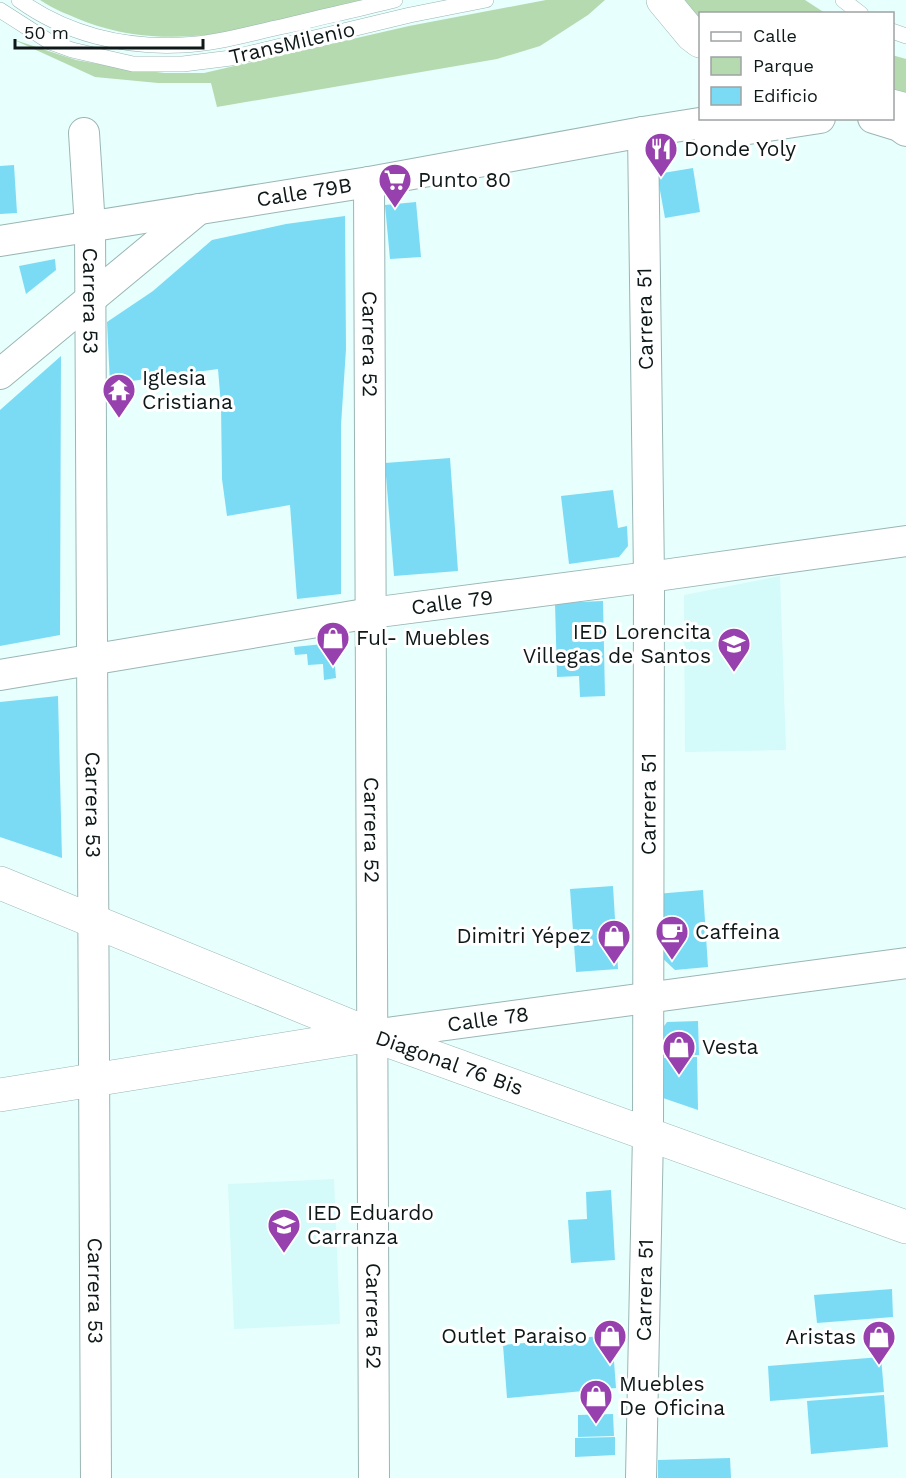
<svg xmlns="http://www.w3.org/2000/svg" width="906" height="1478" viewBox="0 0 906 1478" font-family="'Work Sans',sans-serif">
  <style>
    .built { fill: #d4fbf9 }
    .green { fill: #b6dab0 }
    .building { fill: #7bdbf5 }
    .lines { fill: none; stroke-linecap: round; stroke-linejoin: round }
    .lane-casing { stroke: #9ab6b4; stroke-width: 16 }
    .street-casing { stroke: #9ab6b4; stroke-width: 32 }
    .secondary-casing { stroke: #9ab6b4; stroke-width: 34 }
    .highway-casing { stroke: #9ab6b4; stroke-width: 34 }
    .lane { stroke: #fff; stroke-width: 15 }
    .street { stroke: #fff; stroke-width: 30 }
    .secondary { stroke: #fff; stroke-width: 33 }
    .highway { stroke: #fff; stroke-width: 33 }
    .labels { text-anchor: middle; stroke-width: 6; stroke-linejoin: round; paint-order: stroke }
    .street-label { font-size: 21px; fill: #0e1818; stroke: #fff }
    .poi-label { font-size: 21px; fill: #0e1818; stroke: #fff; text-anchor: start }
  </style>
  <rect width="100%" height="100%" fill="#e7fffd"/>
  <path class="built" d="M780,576L786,750L685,752L684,595Z
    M334,1179L340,1324L234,1329L228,1184Z"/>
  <path class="green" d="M40,0H369C275,22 181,57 86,22C69,15 55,10 40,0Z
    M546,0H605L588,15L540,46L497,59L217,107L211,83H158L95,77L12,39L76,60L121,68L165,73H204L409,26Z
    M678,0H805L825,13L700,14V27Z
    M892,55L906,59V95L893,91Z"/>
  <path class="building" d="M14,165L17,213L0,214V166Z
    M693,168L700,212L665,218L657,174Z
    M416,202L421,257L390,259L385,205Z
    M345,216L346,349L341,425V594L297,599L290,505L227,516L222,479L221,405L218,369L110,384L107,322L153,291L212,240L286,224Z
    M55,259L56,270L26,294L19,266Z
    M61,356L60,635L0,646V410Z
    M450,458L458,571L394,576L385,463Z
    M613,490L618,528L627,526L628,546L619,557L569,564L561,496Z
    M603,601L605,696L580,697L579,676L557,677L555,603Z
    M333,643L336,678L324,680L323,664L308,665L307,654L295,655L294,647Z
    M58,696L62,858L0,837V702Z
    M613,886L618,969L576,972L570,889Z
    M703,890L708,967L675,970L659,955L656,894Z
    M698,1021L699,1055L660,1056L659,1033L667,1022Z
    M697,1057L698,1110L663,1098L661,1058Z
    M611,1190L615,1260L571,1263L568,1220L587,1219L586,1192Z
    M892,1289L893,1317L817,1323L814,1295Z
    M612,1335L616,1388L507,1398L503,1345Z
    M881,1357L884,1392L770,1401L768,1366Z
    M884,1395L888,1447L811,1454L807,1401Z
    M613,1414L614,1436L578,1437V1415Z
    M615,1437V1455L575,1457V1438Z
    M730,1458L731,1478H658V1460Z"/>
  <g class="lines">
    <g class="lane-casing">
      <path id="lane" d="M19,0C66,34 123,48 182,45C216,44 251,33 285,26C322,17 359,9 395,0
        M843,0L861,14
        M0,10L50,42L72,50L133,64H183L231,58L410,15L486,0
        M892,31L906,36"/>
    </g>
    <g class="street-casing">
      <g id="street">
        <path d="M873,118L899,126L906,131"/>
        <path id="s1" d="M84,133L90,227L96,1478"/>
        <path d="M709,135L820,118"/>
        <path id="s2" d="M369,182L374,1478"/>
        <path id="s3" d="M0,241L369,182L643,132L731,118"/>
        <path d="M0,374L199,209"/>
        <path id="s4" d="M0,675L371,613L649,577L906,541"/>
        <path id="s5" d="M372,1035L906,963"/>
        <path id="s6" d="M641,1478L648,1134L649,577L643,132"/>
      </g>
    </g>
    <g class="secondary-casing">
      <g id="secondary">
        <path id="s7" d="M0,883L372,1035L906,1227"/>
        <path d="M0,1095L372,1035"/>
      </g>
    </g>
    <g class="highway-casing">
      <path id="highway" d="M663,0L692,35L700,41
        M892,106L906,110"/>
    </g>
    <use href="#lane" class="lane"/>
    <use href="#street" class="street"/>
    <use href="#secondary" class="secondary"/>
    <use href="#highway" class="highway"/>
  </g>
  <defs>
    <g id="restaurant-pin" transform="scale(1.725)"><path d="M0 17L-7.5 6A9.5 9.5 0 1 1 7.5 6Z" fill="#9741ae" stroke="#fff"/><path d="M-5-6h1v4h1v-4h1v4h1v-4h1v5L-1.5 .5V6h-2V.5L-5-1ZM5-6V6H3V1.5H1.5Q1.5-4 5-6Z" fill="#fff"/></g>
    <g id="supermarket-pin" transform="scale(1.725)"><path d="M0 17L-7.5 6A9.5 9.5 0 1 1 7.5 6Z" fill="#9741ae" stroke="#fff"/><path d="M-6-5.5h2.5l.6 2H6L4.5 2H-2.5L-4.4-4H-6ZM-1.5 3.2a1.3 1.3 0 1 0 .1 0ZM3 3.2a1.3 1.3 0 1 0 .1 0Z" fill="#fff"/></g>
    <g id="temple-pin" transform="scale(1.725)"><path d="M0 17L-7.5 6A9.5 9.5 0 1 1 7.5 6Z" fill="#9741ae" stroke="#fff"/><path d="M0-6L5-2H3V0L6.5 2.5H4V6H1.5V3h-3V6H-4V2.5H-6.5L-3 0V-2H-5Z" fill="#fff"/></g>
    <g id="shop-pin" transform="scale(1.725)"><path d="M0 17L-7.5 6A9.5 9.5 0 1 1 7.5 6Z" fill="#9741ae" stroke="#fff"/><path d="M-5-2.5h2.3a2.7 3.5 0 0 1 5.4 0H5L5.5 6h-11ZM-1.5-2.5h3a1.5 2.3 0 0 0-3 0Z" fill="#fff"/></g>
    <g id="school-pin" transform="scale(1.725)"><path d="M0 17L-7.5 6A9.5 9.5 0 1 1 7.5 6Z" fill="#9741ae" stroke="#fff"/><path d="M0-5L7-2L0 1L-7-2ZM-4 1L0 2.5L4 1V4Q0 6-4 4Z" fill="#fff"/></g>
    <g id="cafe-pin" transform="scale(1.725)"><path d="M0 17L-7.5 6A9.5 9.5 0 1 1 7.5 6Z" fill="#9741ae" stroke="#fff"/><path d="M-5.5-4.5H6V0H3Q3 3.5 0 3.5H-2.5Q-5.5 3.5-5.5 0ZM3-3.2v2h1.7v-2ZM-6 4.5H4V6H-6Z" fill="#fff"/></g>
  </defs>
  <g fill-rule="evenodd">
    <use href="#restaurant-pin" x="661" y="149"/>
    <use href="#supermarket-pin" x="395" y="180"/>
    <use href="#temple-pin" x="119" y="390"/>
    <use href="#shop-pin" x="333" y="638"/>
    <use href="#school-pin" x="734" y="644"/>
    <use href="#cafe-pin" x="672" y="932"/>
    <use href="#shop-pin" x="614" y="936"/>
    <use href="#shop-pin" x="679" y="1047"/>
    <use href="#school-pin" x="284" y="1225"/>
    <use href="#shop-pin" x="610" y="1336"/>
    <use href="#shop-pin" x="879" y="1337"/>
    <use href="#shop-pin" x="596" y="1396"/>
  </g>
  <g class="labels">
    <g class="street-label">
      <text transform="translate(292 43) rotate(-13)" y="7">TransMilenio</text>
      <text dy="7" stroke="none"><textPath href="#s3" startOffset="308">Calle 79B</textPath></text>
      <text dy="7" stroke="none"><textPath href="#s1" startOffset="168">Carrera 53</textPath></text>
      <text transform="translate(645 319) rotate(-91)" y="7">Carrera 51</text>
      <text dy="7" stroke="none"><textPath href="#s2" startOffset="162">Carrera 52</textPath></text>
      <text dy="7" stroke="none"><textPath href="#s4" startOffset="458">Calle 79</textPath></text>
      <text dy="7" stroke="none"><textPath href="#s1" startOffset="672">Carrera 53</textPath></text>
      <text dy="7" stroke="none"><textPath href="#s6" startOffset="674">Carrera 51</textPath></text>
      <text dy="7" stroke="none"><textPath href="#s2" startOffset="648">Carrera 52</textPath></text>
      <text dy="7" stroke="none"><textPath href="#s5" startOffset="117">Calle 78</textPath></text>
      <text dy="7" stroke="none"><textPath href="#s7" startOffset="484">Diagonal 76 Bis</textPath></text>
      <text dy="7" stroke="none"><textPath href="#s1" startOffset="1158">Carrera 53</textPath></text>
      <text dy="7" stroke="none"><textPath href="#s6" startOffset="188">Carrera 51</textPath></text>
      <text dy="7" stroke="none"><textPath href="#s2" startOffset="1134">Carrera 52</textPath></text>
    </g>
    <g class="poi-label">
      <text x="684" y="156">Donde Yoly</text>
      <text x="418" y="187">Punto 80</text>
      <text x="142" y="385">Iglesia<tspan x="142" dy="24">Cristiana</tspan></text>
      <text x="711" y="639" text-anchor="end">IED Lorencita<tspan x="711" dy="24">Villegas de Santos</tspan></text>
      <text x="356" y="645">Ful- Muebles</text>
      <text x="695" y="939">Caffeina</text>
      <text x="591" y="943" text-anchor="end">Dimitri Yépez</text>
      <text x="702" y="1054">Vesta</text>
      <text x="307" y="1220">IED Eduardo<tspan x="307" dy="24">Carranza</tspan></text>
      <text x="587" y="1343" text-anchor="end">Outlet Paraiso</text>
      <text x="856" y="1344" text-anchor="end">Aristas</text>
      <text x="619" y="1391">Muebles<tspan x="619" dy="24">De Oficina</tspan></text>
    </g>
  </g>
  <rect x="699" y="12" width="195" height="108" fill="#ffffff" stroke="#9fa3a3" stroke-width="1.5"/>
  <rect x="711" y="32" width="30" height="9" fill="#ffffff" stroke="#9fa3a3" stroke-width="1.5"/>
  <text x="753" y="42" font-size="18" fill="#0e1818">Calle</text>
  <rect x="711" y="57" width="30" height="18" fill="#b6dab0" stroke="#9fa3a3" stroke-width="1.5"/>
  <text x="753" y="72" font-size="18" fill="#0e1818">Parque</text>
  <rect x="711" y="87" width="30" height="18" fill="#7bdbf5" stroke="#9fa3a3" stroke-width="1.5"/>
  <text x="753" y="102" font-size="18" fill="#0e1818">Edificio</text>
  <path d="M15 39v9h188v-9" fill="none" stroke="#0e1818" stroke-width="3"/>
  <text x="24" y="39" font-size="18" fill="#0e1818" stroke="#ffffff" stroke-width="4.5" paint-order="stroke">50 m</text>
</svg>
